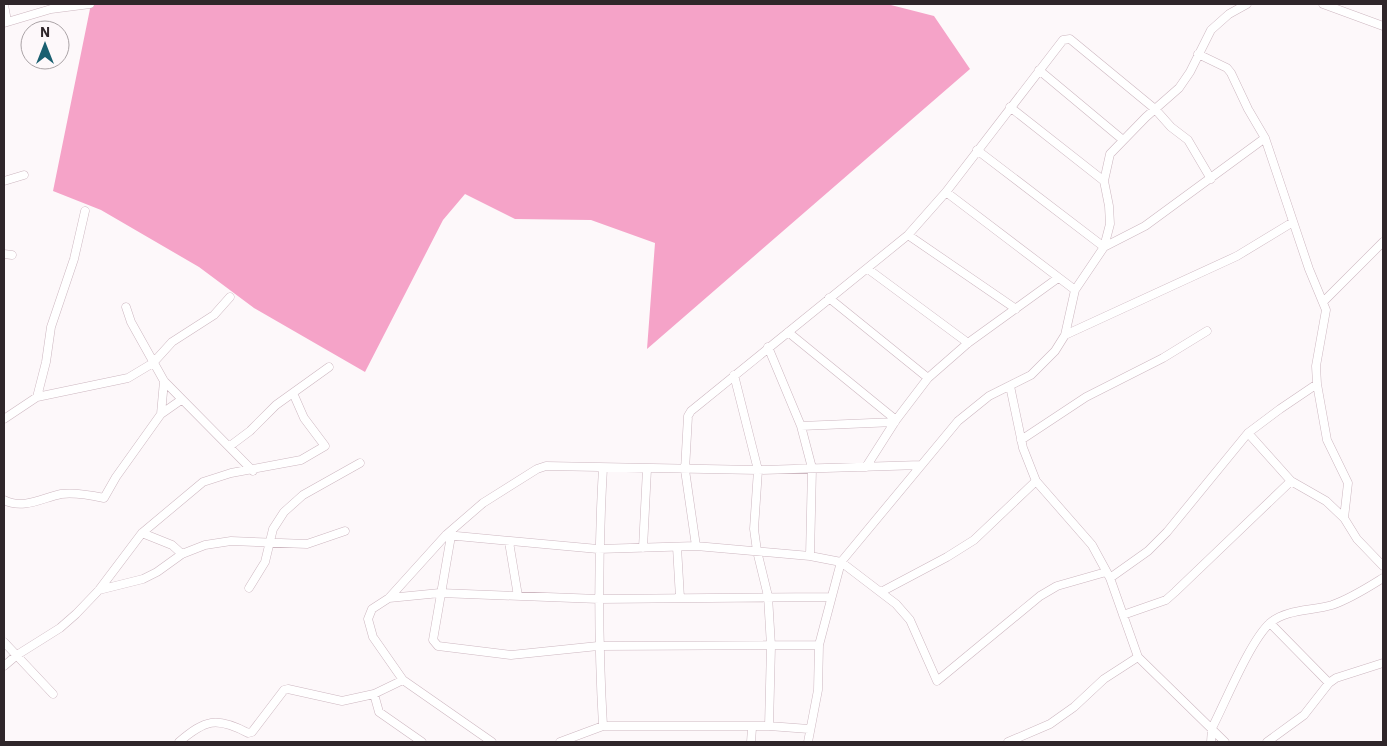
<svg xmlns="http://www.w3.org/2000/svg" width="1387" height="746" viewBox="0 0 1387 746" font-family="'IBM Plex Sans',sans-serif">
  <style>
    .forest { fill: #f5a3c8 }
    .lines { fill: none; stroke-linecap: round; stroke-linejoin: round }
    .minor-casing { stroke: #cdb7c0; stroke-width: 9 }
    .minor { stroke: #fff; stroke-width: 8 }
  </style>
  <rect width="100%" height="100%" fill="#fdf8fa"/>
  <path class="forest" d="M91,4H887L934,16L970,69L647,349L655,243L591,220L515,219L465,194L443,220L365,372L254,308L199,267L101,210L53,191Z"/>
  <g class="lines">
    <g class="minor-casing">
      <path id="minor" d="M1323,4L1383,26
        M4,5L7,21
        M4,23L51,9L90,4
        M1198,54L1227,68L1231,73L1248,109L1265,138L1309,269L1326,310L1316,366L1317,384L1327,440L1348,483L1344,518L1357,539L1383,566
        M1039,70L1123,140
        M1010,107L1104,181
        M977,150L1104,247L1145,226L1265,138
        M4,181L24,175
        M946,192L1075,290
        M908,235L1016,309
        M4,254L12,255
        M868,269L968,343
        M829,298L928,378
        M1323,302L1383,242
        M126,307L131,322L164,381L253,471
        M788,332L896,420
        M1065,335L1237,256L1293,222
        M768,347L801,426L895,422
        M734,375L758,470L754,529L757,551L768,596L771,646L769,726
        M1010,386L1023,448L1036,481L1092,545L1110,578L1138,657L1225,742
        M37,397L46,362L51,327L74,259L85,211
        M161,414L181,400
        M4,419L37,397L128,378L153,363L172,342L214,315L230,297
        M801,426L812,468L810,556
        M1248,433L1291,481L1326,501L1344,518
        M1021,440L1086,397L1163,358L1207,331
        M230,446L250,431L276,405L329,367
        M866,467L896,420L928,378L968,343L1058,278
        M603,468C598,554 598,640 603,726
        M4,500C23,510 42,498 61,494C75,492 90,495 104,498L116,477L161,414L164,381
        M142,533L172,545L182,554
        M446,535L598,549L696,546L810,556L841,562L896,604L910,620L937,681L1040,596L1057,586L1106,572
        M451,536L433,640L438,646L511,655L598,646L819,645
        M509,542L518,596
        M696,546L685,470L688,416L691,411L908,235L946,192L1063,40L1070,39L1155,109L1171,127L1188,140L1211,179
        M677,547L680,598
        M643,548L647,469
        M1110,578L1148,551L1167,532L1248,433L1280,409L1317,384
        M249,588L265,562L273,529L284,512L303,495L360,463
        M99,590L143,579L157,572L182,554L205,545L231,541L307,544L345,531
        M881,592L947,557L974,540L1036,481
        M389,598L440,593L599,599L831,597
        M1123,615L1166,600L1175,592L1291,481
        M1270,623L1329,683
        M4,642L53,694
        M4,666L17,655L60,628L76,614L99,590L142,533L203,482L231,473L301,460L325,446L304,418L293,393
        M374,694L379,712L422,742
        M179,742C205,720 216,716 248,733L252,732L284,690L288,689L342,701L374,694L403,680
        M492,742L403,680L373,637L368,619L372,609L389,598L446,535L483,503L537,469L546,466L758,470L921,465
        M560,742L603,726H769L809,729
        M751,742L752,728
        M808,742L818,690L819,645L841,562L958,421L989,396L1031,375L1055,351L1065,335L1075,290L1104,247L1110,224L1109,206L1104,181L1110,154L1146,117L1179,88L1190,72L1211,30L1229,14L1247,4
        M1008,742L1050,724L1074,707L1104,679L1138,657
        M1211,742L1212,728C1225,703 1250,641 1270,623C1286,609 1312,611 1332,605C1350,599 1367,588 1383,578
        M1267,742L1304,715L1329,683L1336,678L1383,663"/>
    </g>
    <use href="#minor" class="minor"/>
  </g>
  <rect width="1387" height="746" fill="none" stroke="#2f262a" stroke-width="10"/>
  <g transform="translate(45 45)"><circle r="24" fill="#fdf8fa" stroke="#aba4a7"/>
  <path d="M0-4L9 19L0 12L-9 19Z" fill="#195f70"/>
  <text y="-8" font-size="14" font-weight="bold" text-anchor="middle" fill="#2f262a">N</text>
  </g>
</svg>
